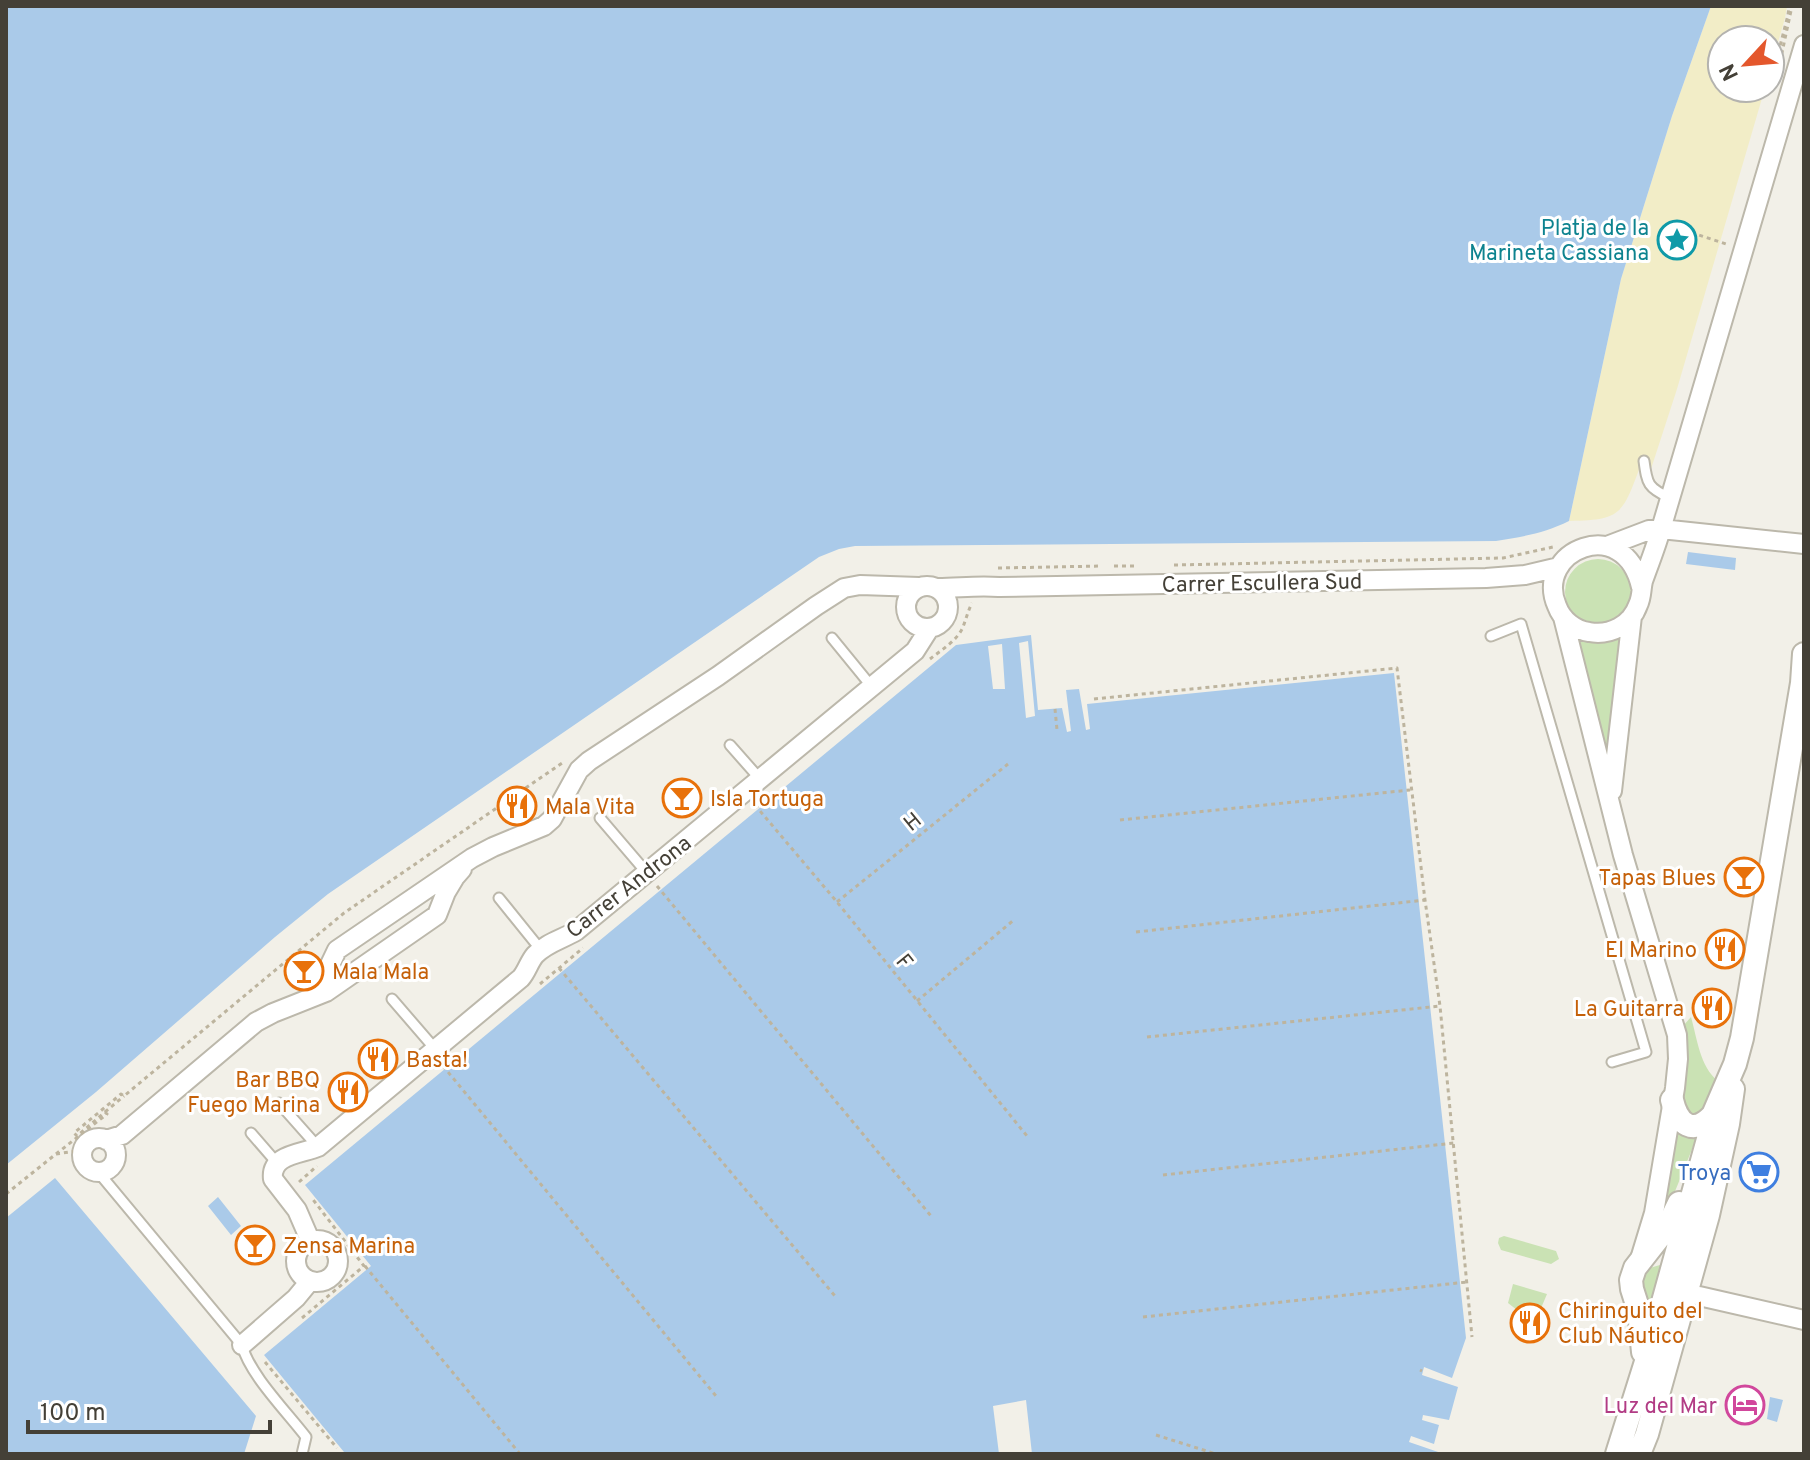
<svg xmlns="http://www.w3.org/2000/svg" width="1810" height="1460" viewBox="0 0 1810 1460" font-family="Overpass,sans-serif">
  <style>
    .green { fill: #cae2b4 }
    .sand { fill: #f2edc7 }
    .water { fill: #aacae9 }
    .pier { fill: #f2f0e8 }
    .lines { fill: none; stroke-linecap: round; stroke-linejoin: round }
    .service-casing { stroke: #bcb8ab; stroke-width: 13 }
    .minor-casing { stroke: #bcb8ab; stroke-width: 22 }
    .tertiary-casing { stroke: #bcb8ab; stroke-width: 26 }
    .path { stroke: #bdb49e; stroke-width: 3; stroke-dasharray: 4 4; stroke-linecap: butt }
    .service { stroke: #fff; stroke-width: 9 }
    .minor { stroke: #fff; stroke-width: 18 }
    .tertiary { stroke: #fff; stroke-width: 22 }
    .labels { text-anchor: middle; stroke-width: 6; stroke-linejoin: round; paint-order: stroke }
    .culture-label { font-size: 22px; fill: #0d838f; stroke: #fff; text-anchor: end }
    .street-label { font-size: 22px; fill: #444037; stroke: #fff }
    .food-label { font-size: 22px; fill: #c56008; stroke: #fff; text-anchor: start }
    .shop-label { font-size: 22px; fill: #366cbe; stroke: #fff; text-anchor: end }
    .hotel-label { font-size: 22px; fill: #b23c85; stroke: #fff; text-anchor: end }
  </style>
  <rect width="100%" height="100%" fill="#f2f0e8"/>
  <path class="green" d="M1565 592a33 33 0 1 1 66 0a33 33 0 1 1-66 0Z
    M1623,636L1608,753L1578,638L1598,643Z
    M1691,1017C1697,1038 1700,1067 1718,1081L1704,1119L1695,1122L1680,1109L1683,1026Z
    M1676,1131L1685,1137H1697L1663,1221Z
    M1504,1236L1556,1251L1559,1259L1551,1264L1501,1250L1498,1243L1499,1238Z
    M1660,1265L1664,1268L1653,1304L1645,1303L1640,1274L1646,1269Z
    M1513,1284L1547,1294L1539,1313L1528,1312L1522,1314L1508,1303Z"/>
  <path class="sand" d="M1711,6H1787L1785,18L1770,70V40H1722V88H1765L1677,389L1650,472L1640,467C1622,515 1621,520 1569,521L1621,279L1672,116Z"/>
  <path class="water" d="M6,6H1711L1672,116L1621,279L1569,521C1545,533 1522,537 1496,541L855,546L839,549L819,557L328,894L275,937L96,1092L6,1165Z
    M1688,552L1736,558L1735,570L1686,564Z
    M1031,635L1038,710L1062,708L1067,732L1071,731L1066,690L1079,689L1086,730L1090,729L1087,704L1394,673L1466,1338L1452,1378L1424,1367L1422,1375L1458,1387L1449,1420L1423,1415L1422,1420L1439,1425L1434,1444L1411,1436L1409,1442L1444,1454H1032L1026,1400L993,1406L999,1454H343L344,1452L264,1355L371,1266L305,1185L956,645Z
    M55,1178L256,1416L244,1454H6V1218Z
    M218,1197L241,1226L231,1235L208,1206Z
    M1770,1397L1783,1400L1777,1422L1767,1419Z"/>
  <path class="pier" d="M1028,641L1035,716L1026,718L1019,643Z
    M1002,644L1005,689H993L988,646Z"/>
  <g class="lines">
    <g class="service-casing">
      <path id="service" d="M1644,461C1647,484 1648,488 1670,498
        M1491,636L1521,624L1646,1052L1612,1062
        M832,638L872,687
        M730,745L760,779
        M600,818L647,873
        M499,898L541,950
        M392,999L436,1050
        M279,1103L318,1147
        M251,1133L277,1163
        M99,1173L242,1345C249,1374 287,1412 306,1437L302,1454"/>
    </g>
    <g class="minor-casing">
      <path id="minor" d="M1607,546L1649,530L1661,529L1804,544
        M906 607a21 21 0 1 1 42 0a21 21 0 1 1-42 0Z
        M1641,587C1624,512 1533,551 1557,606C1562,620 1575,630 1589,632C1610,636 1631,625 1638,605C1642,597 1641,589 1643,581C1649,564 1656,547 1661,529L1804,45
        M938,588C958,588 978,585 999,587L1486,578L1525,575L1559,567
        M1563,617L1623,855L1677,1035L1678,1059L1675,1088L1654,1213L1640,1259
        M1612,791L1632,616
        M315,996L337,950L472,858L493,847L544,826L552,819L579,770L589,761L718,676L816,606L844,588L860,585L919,587
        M82 1155a17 17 0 1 1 34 0a17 17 0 1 1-34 0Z
        M106,1140L122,1135L256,1022L273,1013L326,992L437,915L446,892L455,877L462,869
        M296 1261a21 21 0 1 1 42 0a21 21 0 1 1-42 0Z
        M310,1240L297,1210L273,1179C270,1154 302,1154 318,1147L521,978C527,971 529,962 535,955C546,943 563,939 576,931L915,651L929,629
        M1699,1296L1804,1320
        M242,1345L296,1298L310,1281"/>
    </g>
    <g class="tertiary-casing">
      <path id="tertiary" d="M1672,1100C1678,1125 1693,1136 1713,1115
        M1643,1352L1639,1311L1632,1289L1631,1280L1635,1268L1668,1226L1679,1203
        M1617,1454L1650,1349L1710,1132L1713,1115L1735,1064L1742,1038L1802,683L1804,654
        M1639,1454L1647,1434L1708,1215L1728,1124L1733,1089"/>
    </g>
    <path class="path" d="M1773,51L1782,54
      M1782,51L1779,50L1788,15L1789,6
      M1780,62L1792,6
      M1684,230L1726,244
      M1174,565L1503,558L1553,547
      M1114,566H1138
      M998,568L1102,566
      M930,659C941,650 957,641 963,627C966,619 968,611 972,603
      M1094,699L1397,668L1425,900L1440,1006L1472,1337
      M1055,709L1057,730
      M755,805L837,902L1027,1136
      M1120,820L1410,790
      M657,886L931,1216
      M837,902L1008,764
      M1136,932L1425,900
      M559,968L835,1296
      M540,984L583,948
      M917,1001L1015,919
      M1147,1037L1440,1006
      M443,1066L716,1396
      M105,1112L124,1096
      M56,1154L107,1114L105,1112L77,1136L74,1133L121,1094L124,1096L344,913L565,761
      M1163,1175L1454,1143
      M299,1182L317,1166
      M6,1194L56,1154L83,1150
      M365,1266L520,1454
      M1143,1317L1467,1282
      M302,1318L364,1266L311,1197
      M265,1362L337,1448
      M1420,1370L1422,1371
      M1156,1435L1216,1454"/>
    <use href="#service" class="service"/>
    <use href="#minor" class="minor"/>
    <use href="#tertiary" class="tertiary"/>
  </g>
  <defs>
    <g id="sight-ring" transform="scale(2)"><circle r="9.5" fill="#fff" stroke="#0f9aa8" stroke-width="1.5"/><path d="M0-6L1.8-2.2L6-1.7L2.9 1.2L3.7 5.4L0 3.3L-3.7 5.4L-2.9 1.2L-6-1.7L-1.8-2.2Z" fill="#0f9aa8"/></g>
    <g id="bar-ring" transform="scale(2)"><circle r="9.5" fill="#fff" stroke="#e8710a" stroke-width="1.5"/><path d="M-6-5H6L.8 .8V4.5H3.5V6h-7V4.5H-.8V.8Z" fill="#e8710a"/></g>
    <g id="restaurant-ring" transform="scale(2)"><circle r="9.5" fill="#fff" stroke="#e8710a" stroke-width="1.5"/><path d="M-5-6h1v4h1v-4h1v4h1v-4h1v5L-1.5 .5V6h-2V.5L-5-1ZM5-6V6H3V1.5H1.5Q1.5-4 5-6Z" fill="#e8710a"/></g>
    <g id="supermarket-ring" transform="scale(2)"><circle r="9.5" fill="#fff" stroke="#3f7fe0" stroke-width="1.5"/><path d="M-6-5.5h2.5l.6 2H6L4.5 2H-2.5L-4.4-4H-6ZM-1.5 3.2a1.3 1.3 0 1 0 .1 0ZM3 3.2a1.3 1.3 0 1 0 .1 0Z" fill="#3f7fe0"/></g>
    <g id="hotel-ring" transform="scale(2)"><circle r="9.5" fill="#fff" stroke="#d1479c" stroke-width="1.5"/><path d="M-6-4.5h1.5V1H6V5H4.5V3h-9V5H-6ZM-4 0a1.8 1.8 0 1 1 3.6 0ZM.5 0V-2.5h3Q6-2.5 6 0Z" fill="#d1479c"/></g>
  </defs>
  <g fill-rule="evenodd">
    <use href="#sight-ring" x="1677" y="240"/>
    <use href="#bar-ring" x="682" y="798"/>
    <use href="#restaurant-ring" x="517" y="806"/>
    <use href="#bar-ring" x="1744" y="877"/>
    <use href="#restaurant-ring" x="1725" y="949"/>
    <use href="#bar-ring" x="304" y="971"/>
    <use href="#restaurant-ring" x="1712" y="1008"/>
    <use href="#restaurant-ring" x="378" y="1059"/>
    <use href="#restaurant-ring" x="348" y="1092"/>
    <use href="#supermarket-ring" x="1759" y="1172"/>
    <use href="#bar-ring" x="255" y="1245"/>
    <use href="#restaurant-ring" x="1530" y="1323"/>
    <use href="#hotel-ring" x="1745" y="1405"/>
  </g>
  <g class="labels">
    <g class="culture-label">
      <text x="1649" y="235">Platja de la<tspan x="1649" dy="25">Marineta Cassiana</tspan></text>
    </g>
    <g class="street-label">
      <text transform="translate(1262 582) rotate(-1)" y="8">Carrer Escullera Sud</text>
      <text transform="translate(912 821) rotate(-39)" y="8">H</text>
      <text transform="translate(628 886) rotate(-38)" y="8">Carrer Androna</text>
      <text transform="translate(905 961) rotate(51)" y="8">F</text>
    </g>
    <g class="food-label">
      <text x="710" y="806">Isla Tortuga</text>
      <text x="545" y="814">Mala Vita</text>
      <text x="1716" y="885" text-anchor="end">Tapas Blues</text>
      <text x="1697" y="957" text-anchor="end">El Marino</text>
      <text x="332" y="979">Mala Mala</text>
      <text x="1684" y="1016" text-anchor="end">La Guitarra</text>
      <text x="406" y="1067">Basta!</text>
      <text x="320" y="1087" text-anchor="end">Bar BBQ<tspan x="320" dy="25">Fuego Marina</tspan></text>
      <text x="283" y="1253">Zensa Marina</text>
      <text x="1558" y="1318">Chiringuito del<tspan x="1558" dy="25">Club Náutico</tspan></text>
    </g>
    <g class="shop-label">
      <text x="1731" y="1180">Troya</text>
    </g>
    <g class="hotel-label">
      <text x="1717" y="1413">Luz del Mar</text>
    </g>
  </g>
  <rect width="1810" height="1460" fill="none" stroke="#444037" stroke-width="16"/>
  <g transform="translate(1746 64) rotate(244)"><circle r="38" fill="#ffffff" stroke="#b4b3af" stroke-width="2"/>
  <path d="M0-6L14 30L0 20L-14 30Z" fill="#e4572c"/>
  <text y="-12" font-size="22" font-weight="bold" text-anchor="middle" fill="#444037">N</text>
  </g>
  <path d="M28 1420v12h242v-12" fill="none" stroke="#444037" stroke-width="4"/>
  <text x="40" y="1420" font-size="24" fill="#444037" stroke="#ffffff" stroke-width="6" paint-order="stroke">100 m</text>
</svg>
